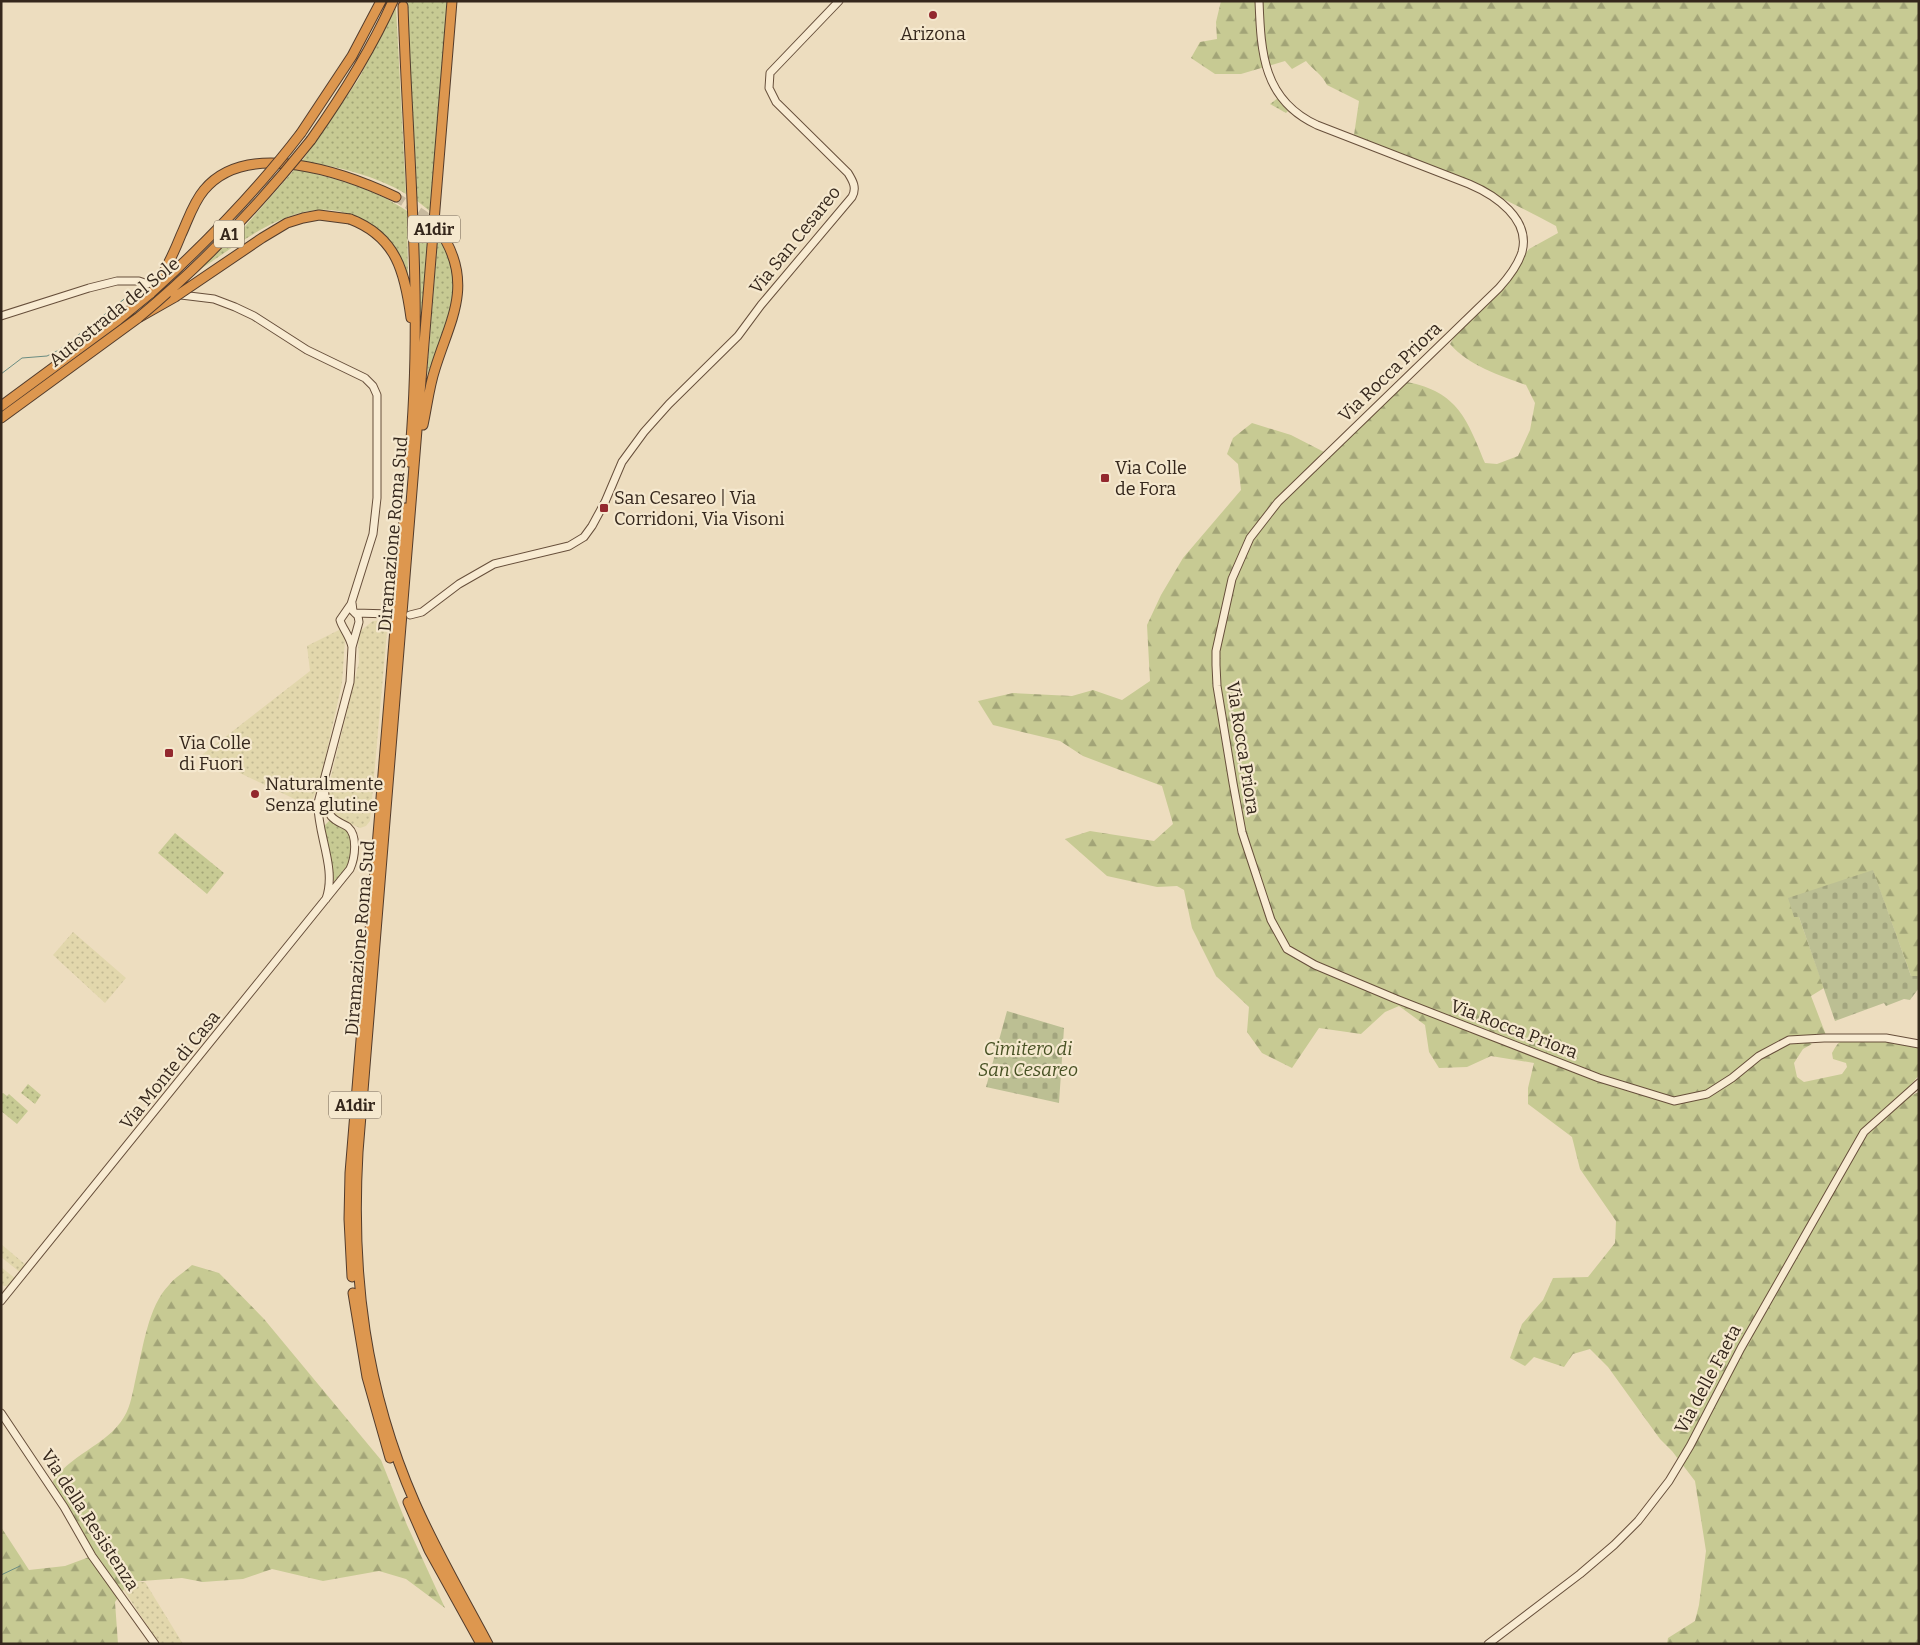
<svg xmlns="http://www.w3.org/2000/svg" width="1920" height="1645" viewBox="0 0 1920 1645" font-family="Bitter,serif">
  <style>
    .farmland { fill: url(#farmland-dots) }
    .green { fill: url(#green-dots) }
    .forest { fill: url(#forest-firs) }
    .cemetery { fill: url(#cemetery-stones) }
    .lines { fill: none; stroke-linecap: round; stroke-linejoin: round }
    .stream { stroke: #6a8c82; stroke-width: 1 }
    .highway-tunnel { stroke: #c8b99e; stroke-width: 9; stroke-dasharray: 9 4.5; stroke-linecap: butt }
    .secondary-casing { stroke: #674f3b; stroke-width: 9 }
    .highway-casing { stroke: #533c2c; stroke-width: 11 }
    .secondary { stroke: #f8ebd2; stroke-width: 7 }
    .highway { stroke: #dd974f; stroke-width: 9 }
    .highway-bridge-casing { stroke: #533c2c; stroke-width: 11; stroke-linecap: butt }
    .highway-bridge { stroke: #dd974f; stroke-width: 9 }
    .poi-dot { fill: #93282e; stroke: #f5e8ce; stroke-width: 2 }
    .labels { text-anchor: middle; stroke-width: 4.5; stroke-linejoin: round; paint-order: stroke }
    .shield { fill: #f5e8ce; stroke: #6f6151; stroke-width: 1 }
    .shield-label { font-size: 16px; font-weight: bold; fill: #35271c }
    .poi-label { font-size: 18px; fill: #35271c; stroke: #f5e8ce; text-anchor: start }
    .street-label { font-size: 18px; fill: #35271c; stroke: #f5e8ce }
    .park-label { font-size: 18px; font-style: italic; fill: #475123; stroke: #f5e8ce }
  </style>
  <defs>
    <pattern id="farmland-dots" width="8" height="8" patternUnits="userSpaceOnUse" patternTransform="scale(1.25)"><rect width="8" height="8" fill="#e2d7ac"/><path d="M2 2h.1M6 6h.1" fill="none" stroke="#c2b993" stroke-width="1.8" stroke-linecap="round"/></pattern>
    <pattern id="green-dots" width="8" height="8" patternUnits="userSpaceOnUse" patternTransform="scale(1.25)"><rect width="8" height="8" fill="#c7ca93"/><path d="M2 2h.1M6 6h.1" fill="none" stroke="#a2a477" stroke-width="1.8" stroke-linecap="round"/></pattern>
    <pattern id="forest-firs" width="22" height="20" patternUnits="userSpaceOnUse" patternTransform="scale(1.25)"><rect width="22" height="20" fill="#c7ca93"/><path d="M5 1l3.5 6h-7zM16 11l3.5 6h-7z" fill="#a2a477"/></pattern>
    <pattern id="cemetery-stones" width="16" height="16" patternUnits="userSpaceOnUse" patternTransform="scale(1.25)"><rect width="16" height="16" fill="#bcbf93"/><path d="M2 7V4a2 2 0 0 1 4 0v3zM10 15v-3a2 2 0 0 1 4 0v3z" fill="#a2a47e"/></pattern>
  </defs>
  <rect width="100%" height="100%" fill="#edddbf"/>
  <path class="farmland" d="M388,620L370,821L366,826L360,828L337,818L330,809L327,793L359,662L358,639L359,632L373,621Z
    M341,629L345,640L342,683L319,786L312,800L303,803L202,755L310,671L307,646Z
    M73,932L126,978L105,1003L53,955Z
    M1,1244L27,1266L21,1273L1,1257Z
    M1,1267L16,1279L9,1287L1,1285Z
    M129,1582H145L183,1644H159L124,1590Z"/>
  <path class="green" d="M407,1H449L431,212L416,200Z
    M396,8L406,194C375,175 338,167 302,161L358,80Z
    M1278,98L1287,109L1288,111L1286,113L1270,104Z
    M295,169C334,178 373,188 407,211L408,282C399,267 388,241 377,229C371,223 362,220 354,216C298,192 240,244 196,272L240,232Z
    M418,219L429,227L417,384Z
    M438,235C470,286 447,326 427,375Z
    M330,820L346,828L351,838L352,856L349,866L336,885L332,878L324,829L325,825Z
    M175,833L224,873L207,894L158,853Z
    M28,1084L41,1095L35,1104L21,1093Z
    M3,1093L7,1096L9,1094L28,1111L17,1124L1,1111V1095Z"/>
  <path class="forest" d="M1221,1H1919V980L1918,976H1911L1873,871L1799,917L1824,988L1811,996L1826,1035L1802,1038L1812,1044L1803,1049L1794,1063L1797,1077L1804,1082L1842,1074L1847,1067L1846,1063L1833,1059L1832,1053C1835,1048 1837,1043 1842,1041C1855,1035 1906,1041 1919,1049V1075L1910,1086L1912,1095L1919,1092V1644H1667L1668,1638L1695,1621L1699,1605L1706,1551L1695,1481L1672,1451L1660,1439L1608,1367L1590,1349L1573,1354L1564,1367L1534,1357L1525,1366L1510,1358L1522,1324L1543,1300L1553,1278L1588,1277L1615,1243L1616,1221L1580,1169L1572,1137L1528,1104V1088L1534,1063L1491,1056L1467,1067L1439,1068L1429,1052L1425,1025L1399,1006L1385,1012L1361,1034L1319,1028L1292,1068L1262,1053L1247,1032L1249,1007L1216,976L1192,928L1184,890L1177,886L1157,887L1107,876L1065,839L1090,831L1154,841L1173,824L1162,786L1083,756L1060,741L993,725L978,701L1013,693L1072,696L1093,690L1122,700L1150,681L1147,625L1161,595L1183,558L1241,490L1238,464L1227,454L1233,438L1252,423L1291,435L1328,454L1402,381C1456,390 1466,416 1485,463L1497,464L1518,456L1530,430L1535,403L1526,385C1499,375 1469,366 1450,344L1465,319L1504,282L1529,249L1558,233L1556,226C1491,190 1422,164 1354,135L1359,101L1327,85C1322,74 1313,70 1306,61L1292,69L1285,61L1241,74H1215L1191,58L1200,42L1217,39L1216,22Z
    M192,1265L219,1273L264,1319L381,1460L407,1525L445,1608L406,1579L379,1571L323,1581L272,1569L243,1579L203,1582L182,1578L129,1582L115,1602L118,1644H1V1527L29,1570L65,1566L92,1556L50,1486C68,1454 107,1446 124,1417C131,1406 133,1390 136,1377C143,1349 148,1306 169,1285C175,1277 185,1272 192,1265Z"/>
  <path class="cemetery" d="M1873,870L1911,976H1918L1919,988L1910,1000L1904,999L1886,1006L1884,1003L1835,1021L1799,917H1794L1788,898Z
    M1007,1011L1064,1028L1059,1103L986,1087Z"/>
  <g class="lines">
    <path class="stream" d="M1,374L22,358L47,356L59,350L132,293
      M1,1575L20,1566"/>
    <path class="highway-tunnel" d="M396,197L424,215L446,241"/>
    <g class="secondary-casing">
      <path id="secondary" d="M1259,1C1261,53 1263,100 1317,125L1469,184C1495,195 1531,219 1522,252C1518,265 1508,278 1499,288L1278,502L1250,538L1232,579L1216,651V665L1217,686L1233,783L1242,832L1271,920L1287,949L1315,965L1396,999L1599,1078L1674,1101L1707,1094L1732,1078L1759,1056L1789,1040L1824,1038H1886L1919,1044
        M1,316L89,288L117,281H139L181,295L214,299L235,307L254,316L307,350L365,378L373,386L377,395V498L373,534L351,604L340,620C342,628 350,636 352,647
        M355,613L391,614
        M410,615L422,612L459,584L494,564L569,546L584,537L592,526L605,502L622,462L644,432L669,404L738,336L761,305L852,197C857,188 853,181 848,173L776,102L769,88L770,73L839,1
        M326,899C337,868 317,834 318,803L350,682L352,647L359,622L358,616L353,611L352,603
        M1,1301L350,869C355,858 358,836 348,827C342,823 336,822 331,816C325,807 325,795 324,785
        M1,1413L64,1507L92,1556L155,1644
        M1488,1644L1580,1574L1614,1545L1638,1521L1669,1481L1690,1446L1741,1348L1864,1132L1919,1083"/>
    </g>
    <g class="highway-casing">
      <path id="highway" d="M452,1L358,1152C351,1275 365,1389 415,1503C436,1551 463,1597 488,1644
        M403,6C408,158 424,310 409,462
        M301,133L352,56L381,1
        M311,140C342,96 371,50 393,1
        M350,219C397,237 405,273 411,318
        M160,279C168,265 175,250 181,235C188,220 193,203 204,190C247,138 345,173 396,197
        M1,406L118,320L151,293
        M1,418L138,318L175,297
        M423,425C427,407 429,387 435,369C449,323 472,289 446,241
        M352,1277L349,1219L350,1173L405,508
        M353,1293L367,1377L390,1458
        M408,1502L429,1550L481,1644"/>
    </g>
    <use href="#secondary" class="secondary"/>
    <use href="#highway" class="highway"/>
    <g class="highway-bridge-casing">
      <path id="highway-bridge" d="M151,293C206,243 256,192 301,133
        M175,297L262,238L287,223L303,218L319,215L350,219
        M138,318C202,265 259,205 311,140"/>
    </g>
    <use href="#highway-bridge" class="highway-bridge"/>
  </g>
  <g class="poi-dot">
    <circle cx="933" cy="15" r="5"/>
    <rect x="1100" y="473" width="10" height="10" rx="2.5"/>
    <rect x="599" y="503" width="10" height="10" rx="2.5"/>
    <rect x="164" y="748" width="10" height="10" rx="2.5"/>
    <circle cx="255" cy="794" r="5"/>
  </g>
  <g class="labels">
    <g class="shield">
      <rect x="408" y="215.5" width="52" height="27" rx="4"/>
      <rect x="214" y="220.5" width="30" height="27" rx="4"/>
      <rect x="329" y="1091.5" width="52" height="27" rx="4"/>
    </g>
    <g class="shield-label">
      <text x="434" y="235">A1dir</text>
      <text x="229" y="240">A1</text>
      <text x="355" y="1111">A1dir</text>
    </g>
    <g class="poi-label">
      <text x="933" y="40" text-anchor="middle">Arizona</text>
      <text x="1115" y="474">Via Colle<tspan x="1115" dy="21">de Fora</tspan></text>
      <text x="614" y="504">San Cesareo | Via<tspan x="614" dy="21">Corridoni, Via Visoni</tspan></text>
      <text x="179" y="749">Via Colle<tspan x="179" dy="21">di Fuori</tspan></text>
      <text x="265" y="790">Naturalmente<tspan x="265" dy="21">Senza glutine</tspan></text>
    </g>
    <g class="street-label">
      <text transform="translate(795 240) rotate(-51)" y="6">Via San Cesareo</text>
      <text transform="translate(114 312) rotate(-39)" y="6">Autostrada del Sole</text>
      <text transform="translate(1390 372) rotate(-44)" y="6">Via Rocca Priora</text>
      <text transform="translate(393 534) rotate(-85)" y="6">Diramazione Roma Sud</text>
      <text transform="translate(1243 748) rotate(81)" y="6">Via Rocca Priora</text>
      <text transform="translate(360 938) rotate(-85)" y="6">Diramazione Roma Sud</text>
      <text transform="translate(1514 1029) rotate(21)" y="6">Via Rocca Priora</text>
      <text transform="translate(170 1070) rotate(-51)" y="6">Via Monte di Casa</text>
      <text transform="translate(1708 1379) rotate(-62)" y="6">Via delle Faeta</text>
      <text transform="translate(90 1520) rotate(57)" y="6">Via della Resistenza</text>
    </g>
    <g class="park-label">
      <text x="1028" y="1055">Cimitero di<tspan x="1028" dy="21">San Cesareo</tspan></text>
    </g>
  </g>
  <rect width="1920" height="1645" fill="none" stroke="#35271c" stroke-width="5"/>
</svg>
